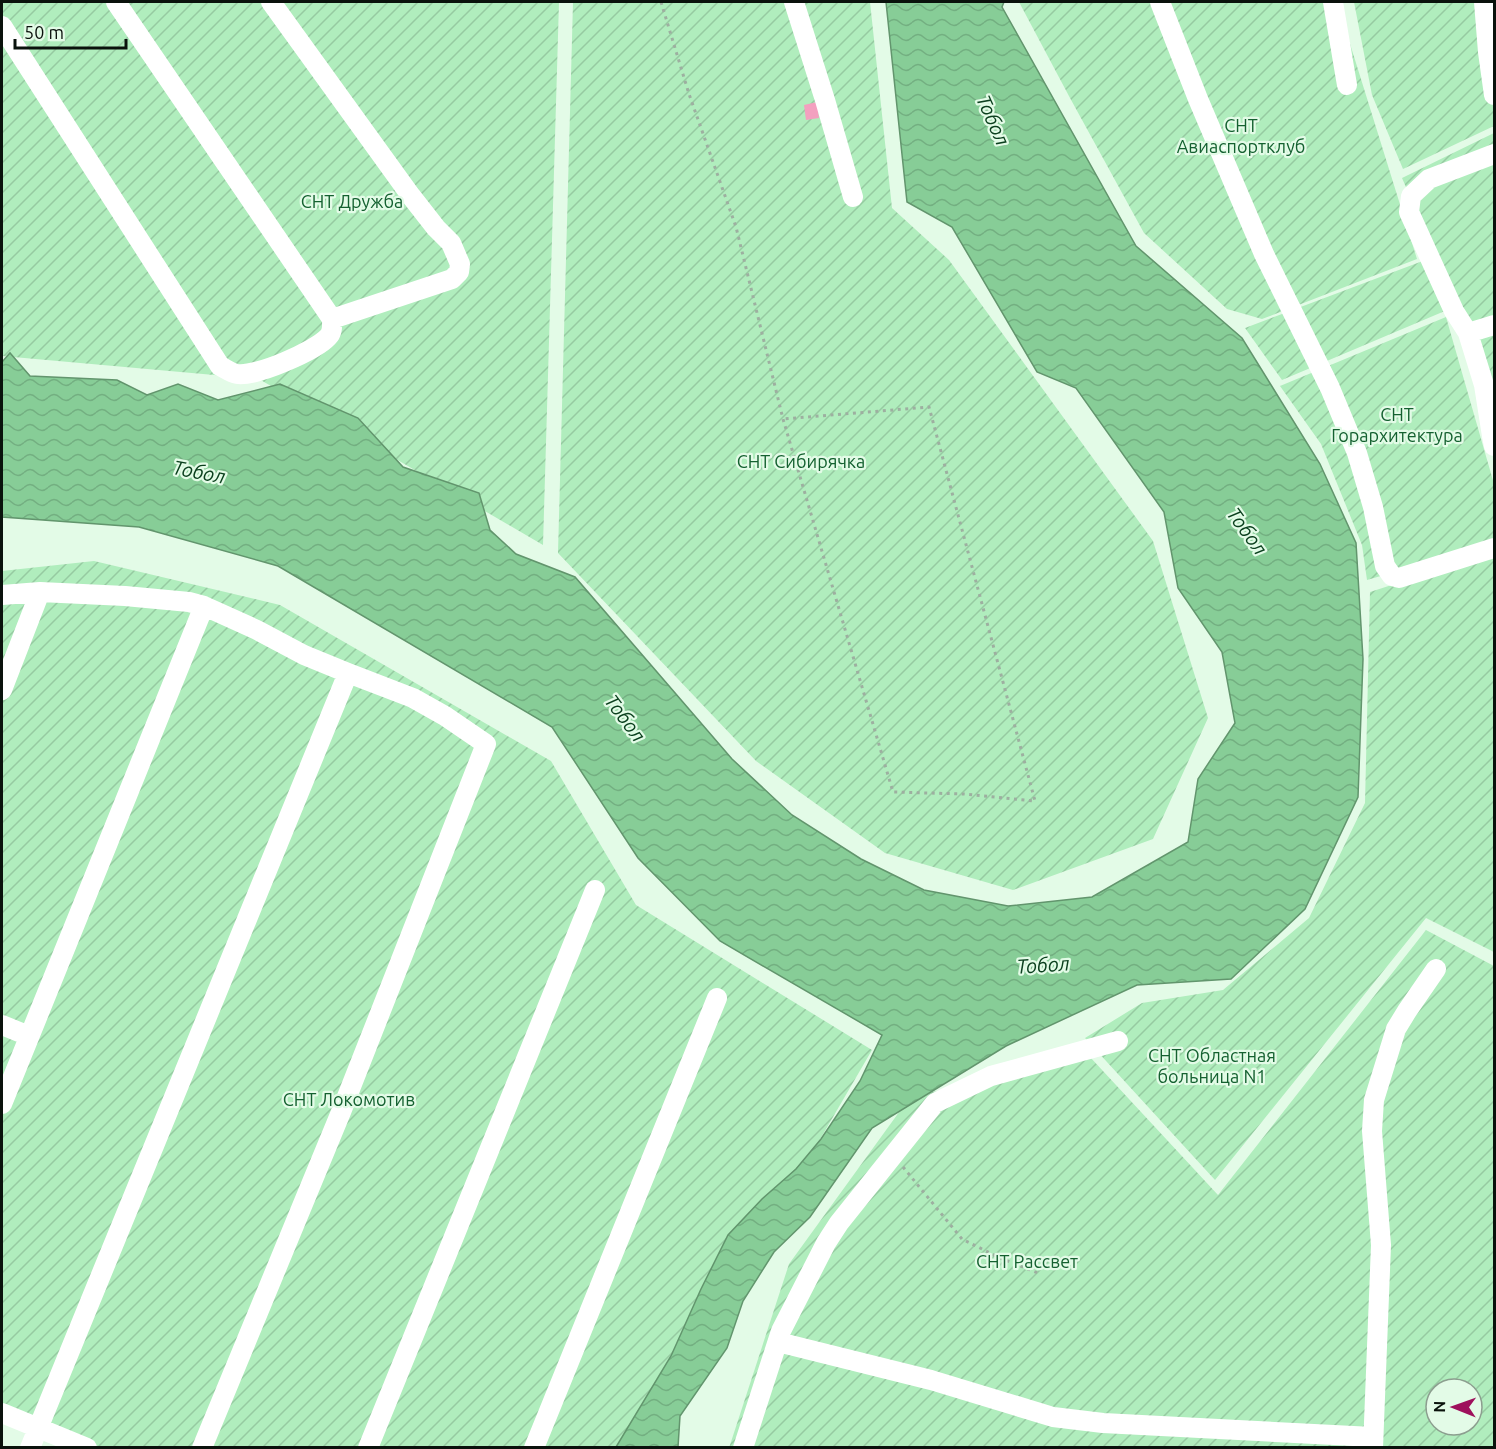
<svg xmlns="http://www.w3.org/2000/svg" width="1496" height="1449" viewBox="0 0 1496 1449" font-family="Ubuntu,sans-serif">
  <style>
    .garden { fill: url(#garden-furrows); fill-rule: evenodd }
    .water { fill: url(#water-waves); stroke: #62956d; stroke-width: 1.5 }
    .building { fill: #f3a0bf }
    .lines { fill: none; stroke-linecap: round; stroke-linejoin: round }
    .path { stroke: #9dafa0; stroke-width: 3; stroke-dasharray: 3 4.5; stroke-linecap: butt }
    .minor { stroke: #fff; stroke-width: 20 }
    .labels { text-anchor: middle; stroke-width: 4.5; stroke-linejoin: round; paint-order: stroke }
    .park-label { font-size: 18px; fill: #146130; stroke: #e3fbe7 }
    .water-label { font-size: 20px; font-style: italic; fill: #0b401e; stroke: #e3fbe7 }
  </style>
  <defs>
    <pattern id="garden-furrows" width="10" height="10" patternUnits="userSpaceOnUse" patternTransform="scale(1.5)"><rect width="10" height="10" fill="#b0edbd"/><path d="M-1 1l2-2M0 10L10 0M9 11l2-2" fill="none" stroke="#96caa1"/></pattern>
    <pattern id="water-waves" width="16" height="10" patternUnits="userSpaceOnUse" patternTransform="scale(1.5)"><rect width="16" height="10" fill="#87cd97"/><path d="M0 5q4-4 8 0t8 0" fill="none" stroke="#73af81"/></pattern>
  </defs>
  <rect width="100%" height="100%" fill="#e3fbe7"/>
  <path class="garden" d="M2,2H559L543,545L259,379L2,356Z
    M573,2H870L892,208L949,260L1153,541L1208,718L1153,839L1013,890L885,853L756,761L558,553Z
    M1019,2H1337L1417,259L1262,319L1227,309L1144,233L1070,98Z
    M1354,2H1494V126L1403,169L1372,95Z
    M1494,133V422L1459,305L1282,380L1245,328L1436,256L1402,178Z
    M1446,317L1494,484V543L1367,580L1362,545L1321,444L1280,386Z
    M1494,552V952L1426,918L1215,1180L1085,1038L1142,1003L1223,990L1309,918L1365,803L1370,592Z
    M94,561L280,605L551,761L636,905L872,1050L641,1447L74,1448L2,1418V571Z
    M1426,930L1494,966V1447L729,1448L789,1264L910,1097L1090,1057L1218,1195ZM1436,1389H1472V1425H1436Z"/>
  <path class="water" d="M886,2H1004L1002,7L1136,246L1242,338L1320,464L1356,543L1363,659L1358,797L1305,909L1231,979L1137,985L1006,1046L872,1128L810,1217L774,1252L743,1301L727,1348L680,1416L678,1447H616L671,1356L701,1289L728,1235L762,1199L796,1169L821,1139L860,1081L882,1035L720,941L638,858L552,727L278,566L139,527L2,517V362L10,353L30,376L117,380L147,395L178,384L218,400L280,384L358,418L403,467L479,493L490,530L516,554L575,577L732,759L792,815L861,859L924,890L1008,906L1092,897L1188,842L1198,779L1235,723L1222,652L1178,588L1164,512L1076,388L1037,372L952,227L907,202Z"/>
  <path class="building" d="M817,102L819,118L806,120L804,105Z"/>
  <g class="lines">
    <path class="path" d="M661,2L689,94L736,227L783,419L893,792L964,794L1035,801L929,407L783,419
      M903,1167L962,1239L1000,1258L1038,1273"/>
    <path class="minor" d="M116,2L332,319
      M794,2L825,100L853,197
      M1160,2L1198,99L1264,254L1330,388L1357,453L1373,507L1385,566L1392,576L1399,578L1494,548
      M1333,2L1347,85
      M1484,2L1488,52L1494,95
      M2,26L220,366C226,369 231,373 237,374C256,377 315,351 328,337C333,332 332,326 332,319L452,279L459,272L460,264L451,243L436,228L411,196L271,2
      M1494,154L1429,179L1411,196L1409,212L1454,311L1468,333L1484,385L1492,436L1494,446
      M1468,333L1494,325
      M2,595L40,592L125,596L189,602L204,606L257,630L304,655L348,673L413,698L445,716L486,744L341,1112L202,1448
      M2,690L40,592
      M2,1025L29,1036
      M2,1104L204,606
      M778,1342L931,1380L1053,1417L1103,1423L1373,1437V1448
      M2,1413L87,1448
      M30,1448L348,673
      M368,1448L595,890
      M534,1448L717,998
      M743,1448L781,1331L826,1243L839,1223L935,1103L991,1076L1118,1041
      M1373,1448L1381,1245L1372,1131L1374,1100L1396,1029L1407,1011L1436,969"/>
  </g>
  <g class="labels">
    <g class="park-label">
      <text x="1241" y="132">СНТ<tspan x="1241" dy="21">Авиаспортклуб</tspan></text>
      <text x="352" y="208">СНТ Дружба</text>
      <text x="1397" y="421">СНТ<tspan x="1397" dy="21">Горархитектура</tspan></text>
      <text x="801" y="468">СНТ Сибирячка</text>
      <text x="1212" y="1062">СНТ Областная<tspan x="1212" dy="21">больница N1</tspan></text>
      <text x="349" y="1106">СНТ Локомотив</text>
      <text x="1027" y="1268">СНТ Рассвет</text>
    </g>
    <g class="water-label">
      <text transform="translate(993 120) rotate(66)" y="7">Тобол</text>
      <text transform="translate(199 472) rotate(11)" y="7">Тобол</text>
      <text transform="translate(1247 531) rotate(54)" y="7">Тобол</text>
      <text transform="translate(625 718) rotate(53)" y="7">Тобол</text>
      <text transform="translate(1043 965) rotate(-4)" y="7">Тобол</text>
    </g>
  </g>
  <rect width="1496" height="1449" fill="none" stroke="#0a120c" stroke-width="6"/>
  <g transform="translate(1454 1407) rotate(271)"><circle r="28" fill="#e3fbe7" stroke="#8c9e8f" stroke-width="1.5"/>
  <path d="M0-4.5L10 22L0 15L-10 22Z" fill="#9e105c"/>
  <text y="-9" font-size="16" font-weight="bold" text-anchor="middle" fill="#0a120c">N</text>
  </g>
  <path d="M15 39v9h111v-9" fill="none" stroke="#0a120c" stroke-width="3"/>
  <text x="24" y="39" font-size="18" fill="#0a120c" stroke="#e3fbe7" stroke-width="4.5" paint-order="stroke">50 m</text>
</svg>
